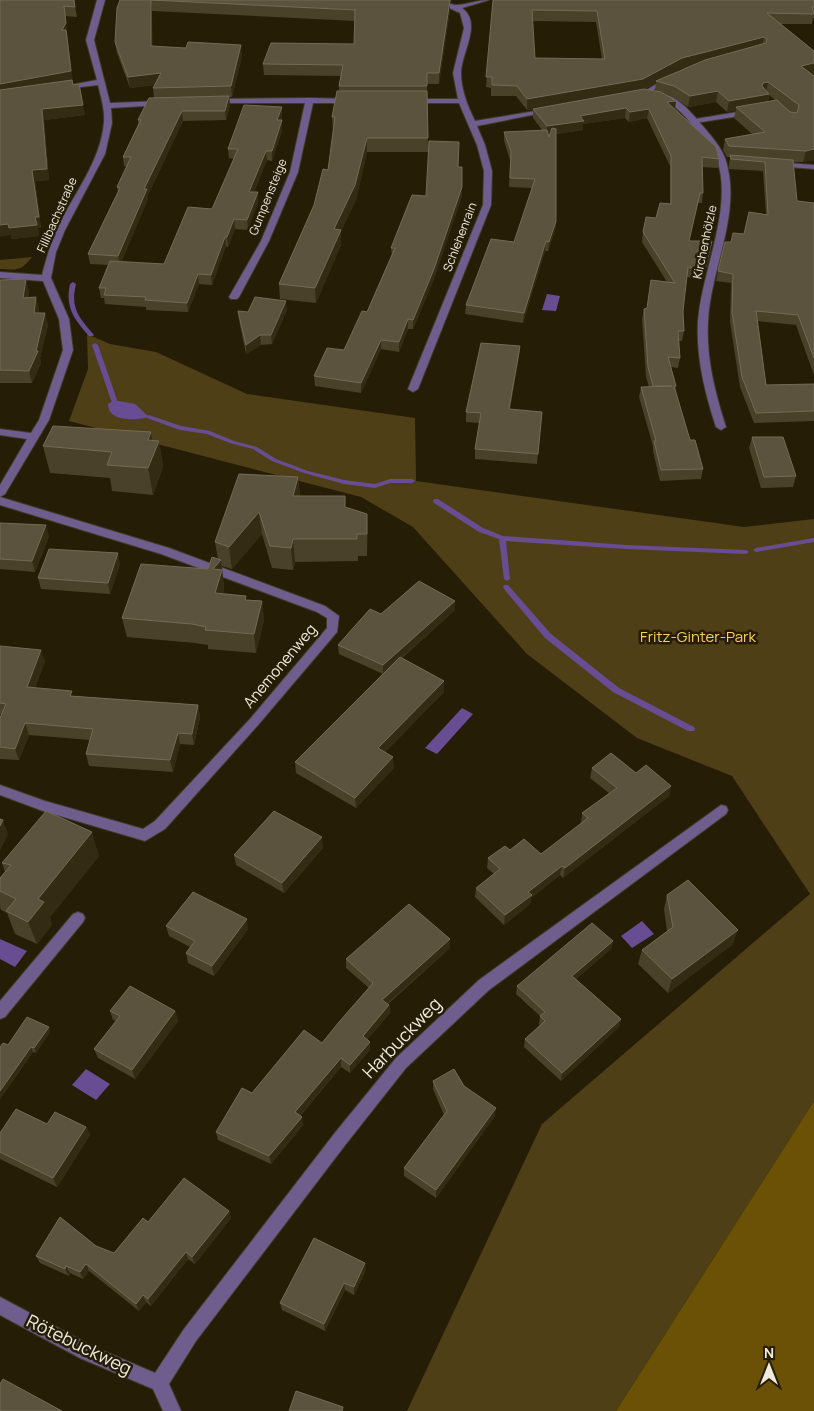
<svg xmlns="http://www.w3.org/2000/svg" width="814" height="1411" viewBox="0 0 814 1411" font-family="Manrope,sans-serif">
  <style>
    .green { fill: #4f3f17 }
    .forest { fill: #6a5105 }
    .water { fill: #684d93 }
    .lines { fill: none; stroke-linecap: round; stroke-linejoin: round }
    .stream { fill: #684d93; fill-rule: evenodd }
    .service-casing { stroke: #423a25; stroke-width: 2 }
    .minor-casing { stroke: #423a25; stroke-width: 2 }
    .service { fill: #6e5d8d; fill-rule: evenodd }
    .minor { fill: #6e5d8d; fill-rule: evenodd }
    .wall { fill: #4a412b; fill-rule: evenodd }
    .shaded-wall { fill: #342b15 }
    .building { fill: #5c533e; stroke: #736b57; fill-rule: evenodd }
    .labels { text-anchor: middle; stroke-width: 5; stroke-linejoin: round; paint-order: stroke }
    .far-street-label { font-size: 12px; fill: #f0eadd; stroke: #261d07 }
    .park-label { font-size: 15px; fill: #fdcf5a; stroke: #261d07 }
    .street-label { font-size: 15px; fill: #f0eadd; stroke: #261d07 }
    .near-street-label { font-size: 18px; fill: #f0eadd; stroke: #261d07 }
  </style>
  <rect width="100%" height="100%" fill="#261d07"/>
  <path class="green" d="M32,257C21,271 18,270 0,269V260Z
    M87,334L110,344L156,352L247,394L415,418L416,481L744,527L814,519V1101L616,1411H407L542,1124L810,894L732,776L637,738L527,654L413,527L361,497L69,421L88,369Z"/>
  <path class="forest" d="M814,1101V1411H616Z"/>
  <path class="water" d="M547,294L560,296L556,311L542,310Z
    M114,400L135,404L149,417C138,420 108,423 108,404Z
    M462,708L473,714L437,754L425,748Z
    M642,921L654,934L632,948L621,936Z
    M0,939L27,951L15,967L0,959Z
    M86,1069L110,1084L96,1100L72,1085Z"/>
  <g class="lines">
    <path class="stream" d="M73,282L76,284C70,309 79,317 94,335L93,336H89C74,319 65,308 70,284Z
      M95,343L98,345L117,400L116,401H112L111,400L92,345Z
      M149,415L181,426L210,431L234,441L257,447L276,459L308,471L344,480L375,484L390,479H412L415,481L412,483H390L375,488L344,484L304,473L272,461L253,449L230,443L207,434L180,430L147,418V416Z
      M434,499H438L483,528L503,536L626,545L746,550L749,552L746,554L626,549L506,541L510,579L507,581L504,579L499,539L479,532L434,503L433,501Z
      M814,538V542L756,552L753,550L756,548Z
      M504,585H508L551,634L619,688L694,727L695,729L694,731H688L613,692L545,638L504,589L503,587Z"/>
    <g class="service-casing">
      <path id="service" d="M666,78L671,79L645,95L640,94Z
        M750,110L754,112L753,114L695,123L691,121L695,119Z
        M775,162L814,165V169L778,166L774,164Z"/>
    </g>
    <g class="minor-casing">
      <path id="minor" d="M97,0H105L94,40L110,103L162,101L166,103L162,105L111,108L112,123L105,154L65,230L56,252L51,278L69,319L73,350L49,420L5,494L0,497L169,548L325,606L339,616L337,632L258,725L165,829L145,841L43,811L0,795V785L45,801L143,829L155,821L250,719L327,628V618L317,612L161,554L0,505V485L27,439L0,435V429L31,433L39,420L63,350L59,319L43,281L0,278V272L42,275C46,260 50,245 56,231C72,196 101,162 104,122C105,110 101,97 98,85L64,89L60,87L97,80L86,40Z
        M432,0C441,0 448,4 456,5C465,5 478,0 489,0L462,8C483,23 461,53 461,73C461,90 468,107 475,121L548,109L552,111L477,126L485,145L492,171L491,205L418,389L413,392L408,389L483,205L484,171L477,145L459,103H412L408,101L412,99H458L453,73L464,28L460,13Z
        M658,93C672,92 687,108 695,117C705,129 722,146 726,161C742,214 710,270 708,322C706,358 715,393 726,427L721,430L716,427C705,393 696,358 698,322C701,272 734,208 717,160C714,150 706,143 700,135C688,119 677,105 658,97Z
        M310,98L352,99L356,101L352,103H313L298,172L269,241L239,297L237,299H231L229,297L261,241L290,172L305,103H214L210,101L214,99Z
        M721,805L726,806L728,810L726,814L489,990L406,1068L346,1144L196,1341L169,1384L181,1411H163L153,1389L80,1358L0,1315V1297L92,1346L155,1373L184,1329L334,1134L396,1058L479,980Z
        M78,912L83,914L85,918L83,922L5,1017L0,1019V1001L73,914Z"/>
    </g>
    <use href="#service" class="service"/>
    <use href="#minor" class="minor"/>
  </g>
  <path class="wall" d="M0,0H74L77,17L65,16L73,85L85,115L44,120L49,180L35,181L41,228H38L39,236L11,239V235Z
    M120,0H451V2H450V10L439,84H427L428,152H367L356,200L341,231V245L316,303L280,299L279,284L314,205L328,170L333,131L332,117L339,91V86L341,76L264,75L263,64L354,44L355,21L152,11V46L242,56L232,97H229L230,105L226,120L183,121L148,195V199L121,262L164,264L212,209L234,159L229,158L228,149L282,117L281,120H282V130L272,161L267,160L254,192L258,202L248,230L235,229L228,247L226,246L212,285L199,284L188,312L146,310V307L105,304L104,298H101L99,288L109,265L90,264L88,254L118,193L117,187L127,167L124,166L123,157L138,124V120L154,98L153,88L155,85L130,88L117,53L115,42Z
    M493,0H814V18H813L812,24H780L814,51V74H811L814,76V160L803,162H793L797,201L814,203V375L796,325L758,321L766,385L814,384V421L754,423L740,387L730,322L731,283L716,281L718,271L731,242L744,234L766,215L763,171L729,169V164L730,157H727L723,150L725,139L752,134L734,118L736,110L727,112L716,102L688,107L672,97L666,95L675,110L719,159L718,168L702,167L703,193L702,203H698L689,241L711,251L703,279L686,277L683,311L684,331L682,341H678L680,358L678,368L671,367L676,386L675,392L690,440L703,469L701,479L660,481L653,451V446L639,397L641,387H649L646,377L642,319L644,309L647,308L667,282L642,242L643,232L670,204V166L647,118L629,122L625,118L583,124V130L556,134V221L555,230L548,251H545L523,323L465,314L466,305L514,242L532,188L509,187L510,160L504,141V132L542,130L533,118V109L527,110L516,96H491V88L486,87ZM532,21L596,22L602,59L535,58ZM692,66L667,76L680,69ZM656,82L655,91L645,89ZM769,95L775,100L768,102Z
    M426,196H462L434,279L413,329H408L399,352L381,349L361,393L315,386L314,376L344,350L367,312L392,256L391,248Z
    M0,280L29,291L28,297L39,309V313L48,325L40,358L41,363L32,383H0Z
    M287,310L272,344L261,345L246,354L239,320L238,311L248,312Z
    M520,346L519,356L510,409L542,412L537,464L475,459V449L479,423L466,422V412Z
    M752,437L796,476L793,487L761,488L749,448Z
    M152,440L159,441L163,467L153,495L112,491L110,478L50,473L43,446Z
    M298,477L300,496L345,507L367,514V556H358V561L295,562L293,570L272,568L262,534L232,569L222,566L224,589L223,594L246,596V600L262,601L264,620L256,653L208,649V645L195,643L127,637L122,618L208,569L218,559L215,542Z
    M0,523L49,536L35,572L0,569Z
    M120,564L110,594L41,589L38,578Z
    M455,610L402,658L444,681V692L385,752L394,768L356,808L296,773L295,762L383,674L339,654L338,645L381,614Z
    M0,646L45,661L35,688L73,696L198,705L200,717L194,745L180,744L173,772L89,766L86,754L90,740L29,735L19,760L0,759V718L1,715L0,714Z
    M592,768L636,773L671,786L669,796L563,878L560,875L531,898L530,904L504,925L475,897L476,888L494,874L487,868L488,858L510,850L541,854L581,824L582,813L609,793L590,778Z
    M323,848L284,893L236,865L234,855Z
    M99,856L50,917L52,925L37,944L15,934L7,913L1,910L0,907V878L5,872L2,863Z
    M667,895L733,944L668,993L638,964L642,950L667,931L664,909Z
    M166,926L248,929L214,976L188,963L186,953L190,947L169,936Z
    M450,939V948L388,1004L389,1005L390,1013L367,1040L370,1042V1050L350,1073L341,1067L300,1116L303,1125L271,1164L218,1140L216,1132L252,1093L322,1043L369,988L346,968V959Z
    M613,941L611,949L576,979L621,1019L619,1027L561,1081L524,1047L525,1039L540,1025L539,1024L540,1016L516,994L517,986Z
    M110,1011H175L178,1021L135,1079L98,1058L94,1049L116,1021L113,1020Z
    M50,1032L36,1053L33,1052L0,1099V1047Z
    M433,1081L464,1086L495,1116L436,1198L404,1176V1168L444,1115L433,1089Z
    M47,1124L86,1127L90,1135L57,1187L0,1159V1133Z
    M229,1211L231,1218L195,1264L188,1259L151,1306L146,1302L139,1311L89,1271L83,1279L70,1273L69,1276L40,1263L36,1256L96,1246L114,1253L148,1222Z
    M366,1270L354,1295L345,1290L325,1331L282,1310L280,1303Z"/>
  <path class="shaded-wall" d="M151,0L152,11L153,57L151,46Z
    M450,0V10L439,84V73Z
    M64,6L73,82L0,95V84L62,30Z
    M764,37L762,47L680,69L658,81H656V82L642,90L527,110V99Z
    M241,45L242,56L232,97L231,86Z
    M814,63V74L799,76L801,66Z
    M161,73L162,84L130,88L128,77Z
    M768,82L766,93L761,94L763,83Z
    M718,91L716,102L688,107L690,96Z
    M769,94L767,105L736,107V110L727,112L729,101Z
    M229,96L230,105L226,120L225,111Z
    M676,101L675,110L667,102Z
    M83,105L85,115L44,120L49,180L35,181L41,228H38L39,236L11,239V235L0,237V225L35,217L32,170L42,109Z
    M282,107V117L278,129L277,120Z
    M626,108L625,118L583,124V130L547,135V126L580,116Z
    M649,109L647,118L629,122L630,112Z
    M182,111L183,121L148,195V199L120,266L118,256L144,189Z
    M282,120V130L272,161V151Z
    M367,138V152L356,200L341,231V245L316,303L315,288L334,229Z
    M814,149V160L803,162L806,151Z
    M266,151L267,160L250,201L249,192Z
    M462,187V196L434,279L413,329V320Z
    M258,192V202L248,230L247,220Z
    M234,219L235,229L228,247L227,237Z
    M556,221L555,230L548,251L549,242Z
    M225,237L226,246L212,285L211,275Z
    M546,241L545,251L523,323L524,313Z
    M712,241L711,251L703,279L705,269Z
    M198,274L199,284L188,312L187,303Z
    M26,279L29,291L26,310L23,298Z
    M36,297L39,309L37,325L34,313Z
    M286,301L287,310L272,344L271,335Z
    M45,313L48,325L40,358L41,363L32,383L29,371L36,351Z
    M408,319V329L399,352V342Z
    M260,335L261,345L246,354V345Z
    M381,340V349L361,393V383Z
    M520,346L519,356L508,419L509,409Z
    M151,432L154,452L159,441L163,467L153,495L148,468V440Z
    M298,477L300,499L293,496Z
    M259,512L262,534L232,569L229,547Z
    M367,514L368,536L367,556Z
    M46,525L49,536L35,572L32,561Z
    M293,539L295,562L293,570L291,548Z
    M118,553L120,564L110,594L108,583Z
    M221,560L224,589L218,612L213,569Z
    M262,601L264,620L256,653L254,634Z
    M455,601V610L383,674V665Z
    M41,650L45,661L31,699L27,687Z
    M444,681V692L379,759L378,748Z
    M198,705L200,717L194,745L192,734Z
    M25,723L29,735L19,760L15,749Z
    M178,733L180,744L173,772L170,760Z
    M393,757L394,768L356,808L355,798Z
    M671,786L669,796L563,878L565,868Z
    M3,820L8,834L0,851V826Z
    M92,832L99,856L50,917L52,925L37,944L28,922L38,899Z
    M322,837L323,848L284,893L282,883Z
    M562,866L560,875L531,898L530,904L504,925L505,915L528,892Z
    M247,919L248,929L214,976L212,966Z
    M738,930L733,944L668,993L672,979Z
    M450,939V948L382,1008V1000Z
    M613,941L611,949L570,984L572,976Z
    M389,1005L390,1013L363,1045V1036Z
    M175,1011L178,1021L135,1079L132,1070Z
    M621,1019L619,1027L561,1081L562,1073Z
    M49,1027L50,1032L36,1053L34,1048Z
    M370,1042V1050L350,1073V1065Z
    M31,1047L33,1052L0,1099V1091Z
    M341,1058V1067L296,1120L295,1112Z
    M496,1108L495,1116L436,1198V1190Z
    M302,1117L303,1125L271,1164L269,1156Z
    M86,1127L90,1135L57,1187L53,1178Z
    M229,1211L231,1218L195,1264L192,1257Z
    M186,1252L188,1259L151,1306L148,1299Z
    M365,1263L366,1270L354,1295V1287Z
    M86,1264L89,1271L83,1279L80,1272Z
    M66,1266L70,1273L69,1276L65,1269Z
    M344,1283L345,1290L325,1331L324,1324Z
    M143,1295L146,1302L139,1311L136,1304Z"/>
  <path class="building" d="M0,0H74L75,7L64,6L66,23L62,30H66L71,71L0,84Z
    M120,0H450L439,73H427V86H339L343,65L263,64L271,43L354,44L355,10L151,0V46L186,48L188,42L241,45L231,86L153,88L161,73L128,77L115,42L117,8Z
    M493,0H814V7H812L814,14L767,13L814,51V63L801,66L814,76V149L806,151L729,146L725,139L765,132L736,107L777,100L790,112L797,113L799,105L768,82L763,83L762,86L769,94L729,101L718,91L690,96L674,86L656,81L705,60L766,43L767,39L764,37L682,58L643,79L527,99L517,86L492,85V77H486ZM532,10L597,11L605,59L535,58Z
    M72,80L73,85L79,84L83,105L42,109L47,169L32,170L39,217H35L37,225L9,228L8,224L0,225V90Z
    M644,89L661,92L676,101L667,102L716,147L719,159L702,157L703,193H700L689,241H712L705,269L688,267L683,311L684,331H678L680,358L668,357L676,386H674L690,440H695L703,469L661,470L654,441H656L641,387L672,386H653L648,367L644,309L647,308L651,280L675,283L643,232L646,217L656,218L660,203L671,204V156L649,109L630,112L626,108L580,116L584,121L547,126L533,109Z
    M337,91H427L428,138H367L355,185L334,229L341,230L315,288L279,284L314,205L323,169L328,170L335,117H332Z
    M229,96L225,111H182L144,189H147L118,256L88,254L120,188L117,187L131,157H123L141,120H138L149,98Z
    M244,105L282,107L277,120H282L272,151H266L249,192H258L247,220L234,219L227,237H225L211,275L198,274L187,303L145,300L146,297L104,295L106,288H99L110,261L164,264L188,207L212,209L238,149H228Z
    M552,128L556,129V221L549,242L546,241L524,313L466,305L491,239L514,242L535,179L510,178L511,151L504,132L547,130L549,137Z
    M429,141L459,142L458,167H462V187L434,269L413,320L408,319L399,342L381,340L361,383L314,376L327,348L344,350L362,311L367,312L395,248H391L412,195L426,196Z
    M730,155L793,160L797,201L814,203V358L798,315L756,311L766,385L814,384V411L756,413L742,377L732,312L733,274L718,271L725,242H731L733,233L744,234L749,212L768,215L765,162L731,159Z
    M26,279L23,298L36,297L34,313H45L36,351H38L29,371L0,370V280Z
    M255,297L286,301L271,335H260L246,345L238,311L248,312Z
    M481,343L520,346L509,409L542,412L538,454L475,449L481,413L466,412Z
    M53,426L151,432L148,440L159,441L148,468L107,465L112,452L43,446Z
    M752,437H783L796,476L764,477Z
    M239,474L298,477L293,496H345V507L367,514V534H357V539H293L291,548L270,546L259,512L229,547L215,542Z
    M0,523L46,525L32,561L0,559Z
    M49,549L118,553L108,583L38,578Z
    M212,557L221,560L213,569L222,570L215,593L246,596L245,600L262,601L254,634L205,630L206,627L192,624L122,618L141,564L208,569Z
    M419,581L455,601L383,665L338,645L370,609L381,614Z
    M0,646L41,650L27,687L72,691L70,696L198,705L192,734L178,733L170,760L86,754L93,729L25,723L15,749L0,747V718L6,704L0,703Z
    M400,657L444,681L378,748L393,757L355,798L295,762Z
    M611,753L636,773L646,765L671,786L565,868L562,866L528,892L532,895L505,915L476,888L500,869L488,858L505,846L510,850L524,839L541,854L588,818L582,813L617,788L592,768Z
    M46,811L92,832L38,899L44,902L28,922L6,911L16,899L0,891V878L11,865L2,863Z
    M274,811L322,837L282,883L234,855Z
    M0,819L3,820L0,826Z
    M688,880L738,930L672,979L642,950L673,927L667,895Z
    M193,892L247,919L212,966L186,953L195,941L166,926Z
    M409,904L450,939L382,1000L389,1005L363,1036L370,1042L350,1065L341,1058L295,1112L302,1117L269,1156L216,1132L242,1088L252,1093L304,1030L322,1043L339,1022L373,983L346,959Z
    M592,923L613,941L572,976L621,1019L562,1073L525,1039L545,1021L540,1016L545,1012L517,986Z
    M130,986L175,1011L132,1070L94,1049L120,1016L110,1011Z
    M27,1017L49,1027L34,1048L31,1047L0,1091V1047L3,1043L8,1045Z
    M454,1069L464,1086L496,1108L436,1190L404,1168L447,1111L433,1081Z
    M16,1109L47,1124L55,1112L86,1127L53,1178L0,1152V1133Z
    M184,1178L229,1211L192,1257L186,1252L148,1299L143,1295L136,1304L86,1264L80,1272L66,1266L65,1269L36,1256L60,1217L96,1246L114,1253L143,1218L148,1222Z
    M314,1238L365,1263L354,1287L344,1283L324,1324L280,1303Z
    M3,1379L62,1411H0V1384Z
    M296,1391L343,1407L342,1411H289Z"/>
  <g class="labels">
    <g class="far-street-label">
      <text transform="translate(268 197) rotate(-68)" y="4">Gumpensteige</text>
      <text transform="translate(57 215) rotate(-66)" y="4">Fillibachstraße</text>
      <text transform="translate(460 237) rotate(-69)" y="4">Schlehenrain</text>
      <text transform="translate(705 242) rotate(-78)" y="4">Kirchenhölzle</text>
    </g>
    <g class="park-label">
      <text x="698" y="642">Fritz-Ginter-Park</text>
    </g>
    <g class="street-label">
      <text transform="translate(280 666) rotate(-50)" y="5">Anemonenweg</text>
    </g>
    <g class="near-street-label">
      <text transform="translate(402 1038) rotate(-46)" y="6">Harbuckweg</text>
      <text transform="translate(79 1345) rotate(26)" y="6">Rötebuckweg</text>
    </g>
  </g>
  <g transform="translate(769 1366)" stroke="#261d07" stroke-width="4" paint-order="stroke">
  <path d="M0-4L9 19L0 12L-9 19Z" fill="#f0eadd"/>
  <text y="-8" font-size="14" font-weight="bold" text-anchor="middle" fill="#f0eadd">N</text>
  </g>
</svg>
